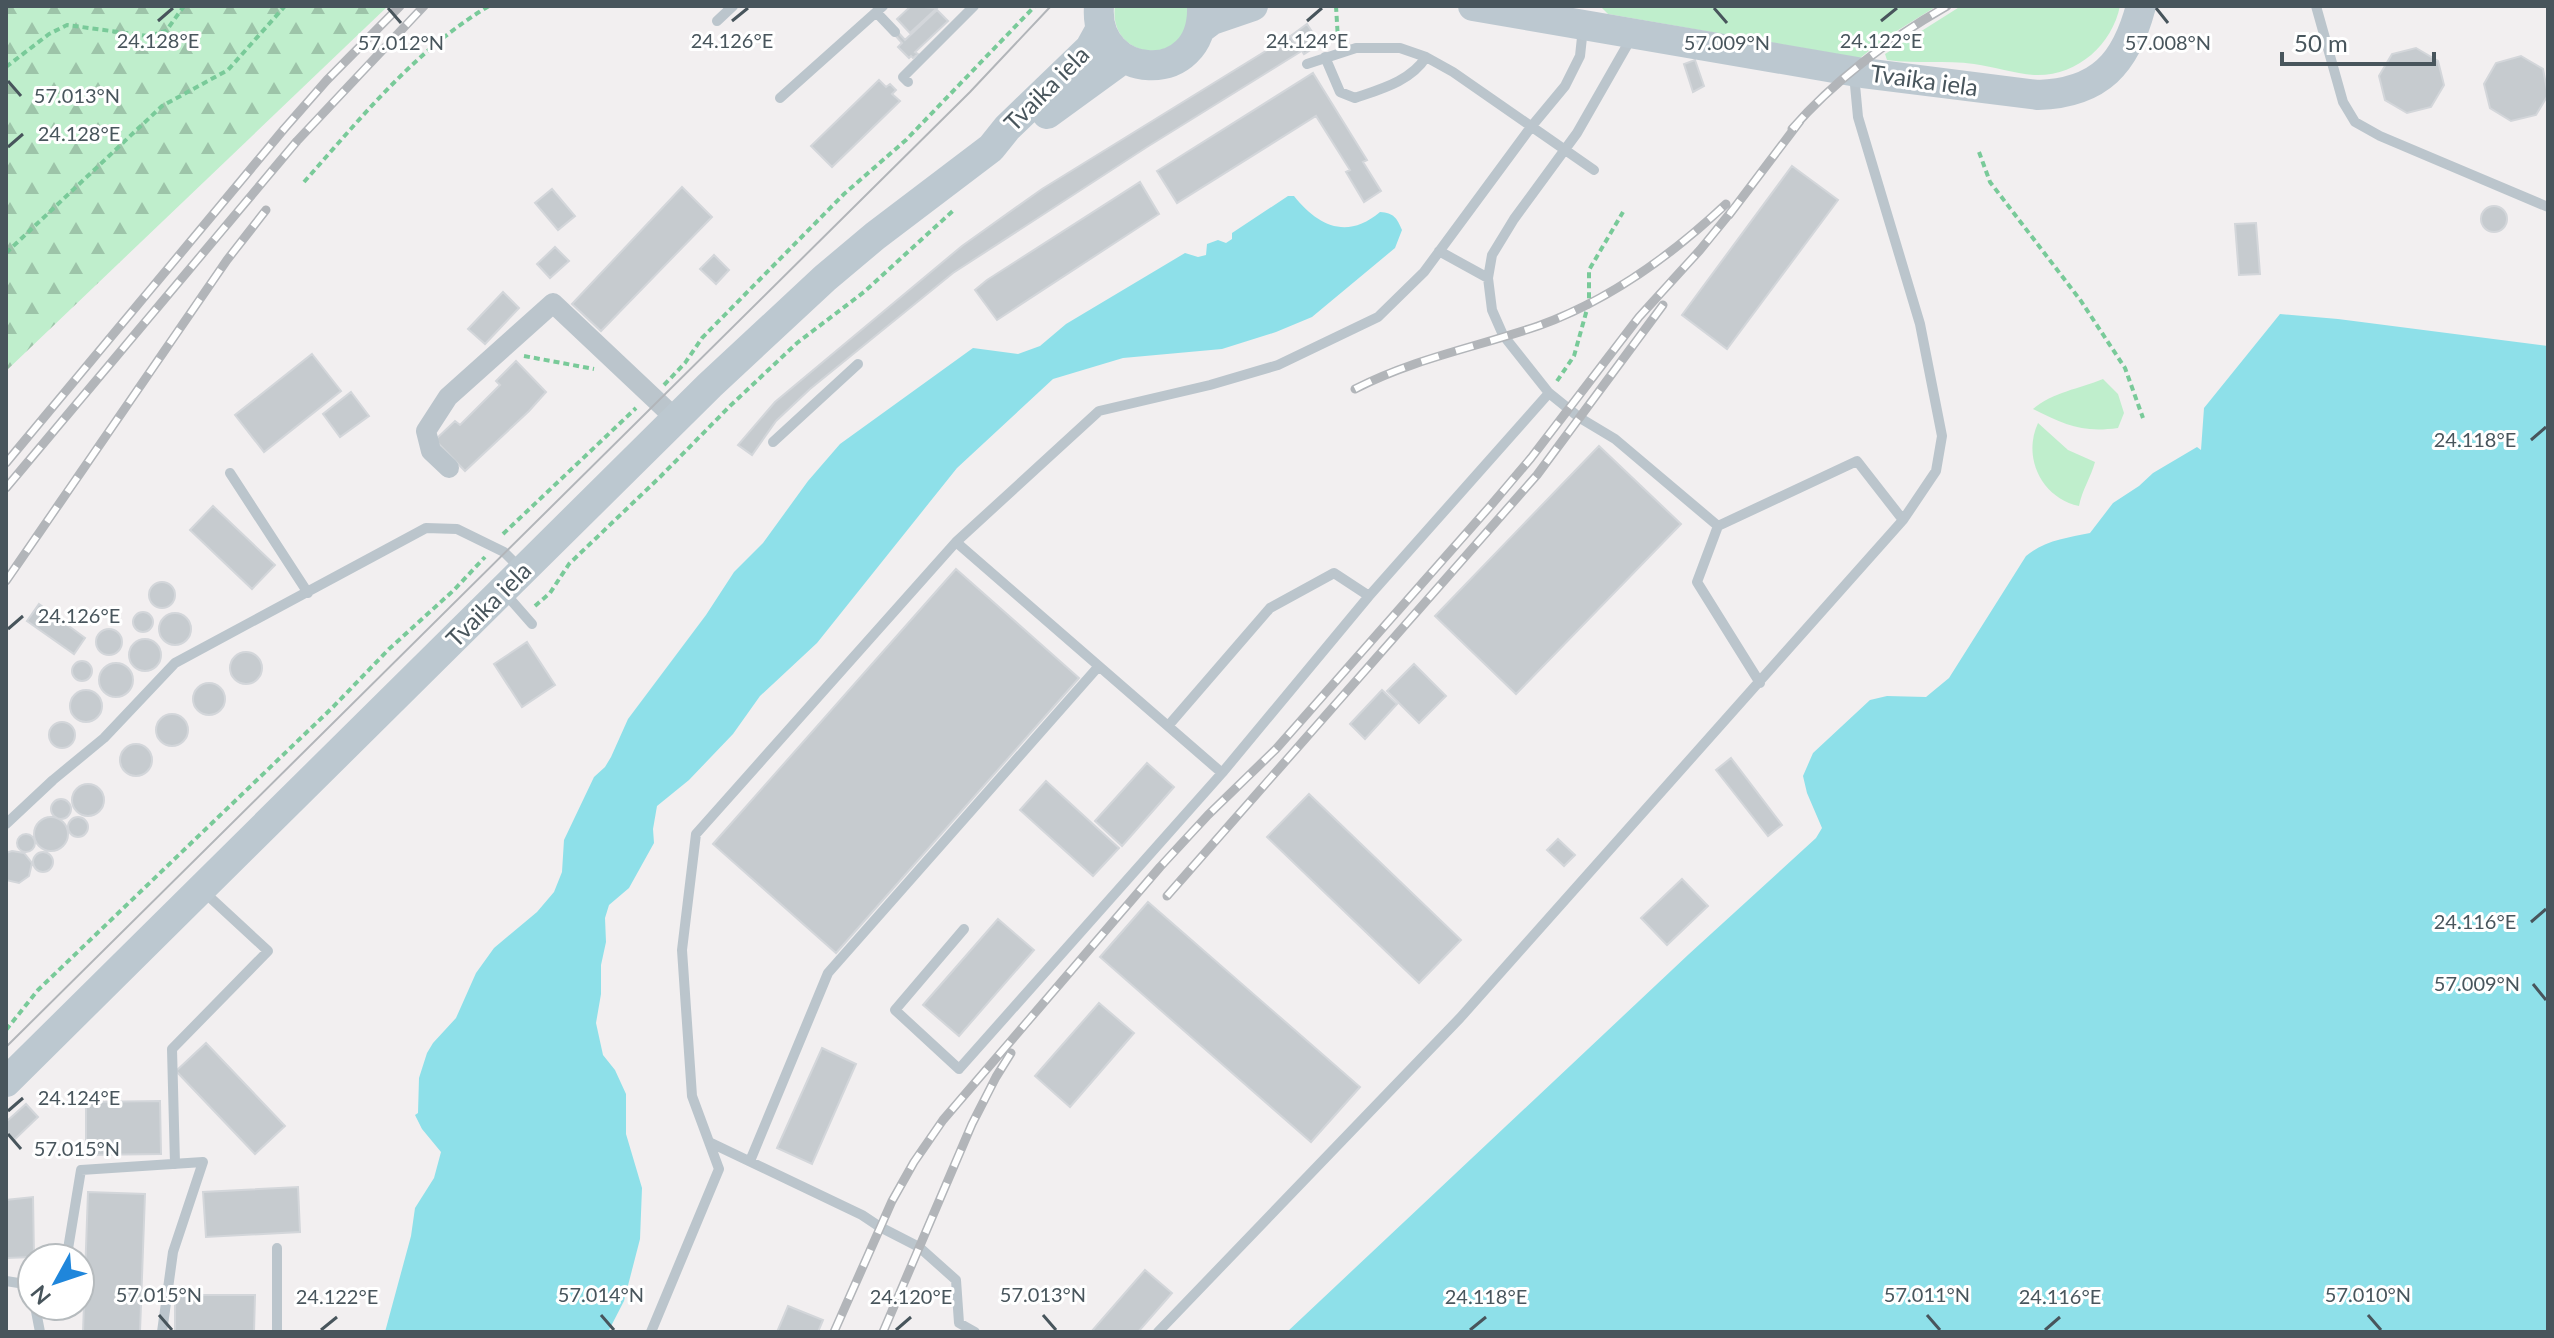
<svg xmlns="http://www.w3.org/2000/svg" width="2554" height="1338" viewBox="0 0 2554 1338" font-family="Lato,sans-serif">
  <style>
    .grass { fill: #bfeecc }
    .forest { fill: url(#forest-firs) }
    .water { fill: #8ee0e9 }
    .building { fill: #c6cbcf; stroke: #d3d6da; stroke-width: 2 }
    .lines { fill: none; stroke-linecap: round; stroke-linejoin: round }
    .path { stroke: #79ca99; stroke-width: 4; stroke-dasharray: 6 4; stroke-linecap: butt }
    .lane { stroke: #bbc5cc; stroke-width: 10 }
    .street { stroke: #bbc5cc; stroke-width: 20 }
    .secondary { stroke: #bcc8d0; stroke-width: 30 }
    .tram { stroke: #b2b5b9; stroke-width: 2 }
    .rail-casing { stroke: #b2b5b9; stroke-width: 9 }
    .rail { stroke: #fff; stroke-width: 6; stroke-dasharray: 18; stroke-linecap: butt }
    .ticks { fill: none; stroke: #48555c; stroke-width: 3 }
    .labels { text-anchor: middle; stroke-width: 6; stroke-linejoin: round; paint-order: stroke }
    .street-label { font-size: 24px; fill: #48555c; stroke: #fff }
    .ticks-label { font-size: 20px; text-anchor: middle; fill: #48555c; stroke: #fff; stroke-width: 6; stroke-linejoin: round; paint-order: stroke }
  </style>
  <defs>
    <pattern id="forest-firs" width="22" height="20" patternUnits="userSpaceOnUse" patternTransform="scale(2)"><rect width="22" height="20" fill="#bfeecc"/><path d="M5 1l3.5 6h-7zM16 11l3.5 6h-7z" fill="#9dc4a9"/></pattern>
  </defs>
  <rect width="100%" height="100%" fill="#f2eff0"/>
  <path class="grass" d="M1115,6H1189C1189,12 1190,20 1188,25C1172,68 1108,54 1115,6Z
    M1600,6H1937L1887,37L1860,58L1608,14Z
    M1961,6H2120C2112,45 2077,76 2036,75C2015,74 1995,67 1974,64C1946,60 1916,64 1887,60L1885,54Z
    M2103,379L2118,394L2124,413L2118,428C2082,433 2065,425 2033,409C2053,392 2079,389 2103,379Z
    M2038,423L2068,450L2095,462C2091,477 2082,490 2079,506C2042,498 2022,458 2038,423Z"/>
  <path class="forest" d="M6,6H388L6,371Z"/>
  <path class="water" d="M1288,196H1294C1318,226 1347,240 1380,212C1394,213 1397,218 1402,230L1395,248L1312,317L1276,332L1222,349L1123,358L1053,379L957,468L817,643L760,696L733,734L689,780L657,806L653,829L654,843L629,888L609,905L605,918L606,942L601,965V994L596,1023L603,1055L615,1070L626,1094V1134L642,1188L640,1239L624,1301L608,1332H385L411,1236L415,1208L434,1178L441,1152L422,1129L415,1115L418,1113L419,1078L427,1053L433,1043L456,1018L476,973L494,948L537,912L554,892L562,872L564,840L594,777L605,767L611,757L628,719L706,615L734,572L763,543L808,481L840,444L973,348L1018,354L1040,346L1066,324L1185,253L1198,257L1206,255L1207,244L1218,240L1226,243L1232,239V233Z
    M2280,314L2338,319L2548,346V1332H1287L1689,954L1816,838L1822,828L1807,793L1803,776L1813,753L1870,700L1887,696L1926,697L1949,678L2026,556C2045,540 2067,538 2090,533L2113,503L2139,486L2153,473L2197,447L2201,450L2204,408Z"/>
  <path class="building" d="M911,6L937,8L910,33L897,19Z
    M937,10L948,21L915,52L918,54L913,58L911,56L909,58L898,47L902,43L894,34L897,31L905,40Z
    M1307,24L1320,44L1304,54L1292,35Z
    M1290,36L1300,52L1147,147L953,273L810,389L776,421L752,455L738,445L775,402L962,246L1042,189Z
    M2416,48L2438,61L2444,85L2431,107L2407,113L2385,100L2379,76L2392,54Z
    M2521,56L2543,69L2548,95L2536,115L2511,121L2490,108L2484,84L2496,63Z
    M1695,60L1704,86L1693,92L1684,64Z
    M1313,73L1367,160L1363,162L1381,191L1364,202L1346,172L1350,170L1316,116L1177,203L1157,171Z
    M879,80L886,87L890,84L896,90L892,94L900,101L832,167L811,146Z
    M1792,166L1838,200L1727,349L1682,315Z
    M1140,182L1159,214L997,320L975,290L987,280Z
    M682,187L712,217L601,331L572,304Z
    M552,189L575,216L558,230L535,203Z
    M2481 219a13 13 0 1 1 26 0a13 13 0 1 1-26 0Z
    M2256,223L2260,274L2239,275L2235,224Z
    M555,247L569,261L550,278L537,264Z
    M714,255L729,270L716,284L700,269Z
    M503,292L519,308L485,344L468,329Z
    M312,354L341,391L264,452L235,415Z
    M516,361L546,392L529,411L465,471L435,440L455,421L460,425L500,385L496,381Z
    M351,392L369,416L340,437L323,414Z
    M1599,446L1681,524L1516,694L1435,616Z
    M213,506L275,565L252,589L190,530Z
    M956,569L1079,678L836,953L713,844Z
    M149 595a13 13 0 1 1 26 0a13 13 0 1 1-26 0Z
    M39,604L85,638L74,654L27,621Z
    M133 622a10 10 0 1 1 20 0a10 10 0 1 1-20 0Z
    M159 629a16 16 0 1 1 32 0a16 16 0 1 1-32 0Z
    M96 642a13 13 0 1 1 26 0a13 13 0 1 1-26 0Z
    M129 655a16 16 0 1 1 32 0a16 16 0 1 1-32 0Z
    M527,642L555,685L522,707L494,664Z
    M230 668a16 16 0 1 1 32 0a16 16 0 1 1-32 0Z
    M72 671a10 10 0 1 1 20 0a10 10 0 1 1-20 0Z
    M99 680a17 17 0 1 1 34 0a17 17 0 1 1-34 0Z
    M1414,664L1446,696L1419,723L1387,691Z
    M193 699a16 16 0 1 1 32 0a16 16 0 1 1-32 0Z
    M70 706a16 16 0 1 1 32 0a16 16 0 1 1-32 0Z
    M1382,690L1397,704L1365,739L1350,724Z
    M156 730a16 16 0 1 1 32 0a16 16 0 1 1-32 0Z
    M49 735a13 13 0 1 1 26 0a13 13 0 1 1-26 0Z
    M120 760a16 16 0 1 1 32 0a16 16 0 1 1-32 0Z
    M1731,758L1782,825L1768,836L1716,770Z
    M1147,763L1174,787L1122,846L1095,821Z
    M1046,781L1119,848L1093,876L1020,810Z
    M72 800a16 16 0 1 1 32 0a16 16 0 1 1-32 0Z
    M1309,794L1461,940L1419,983L1267,837Z
    M51 809a10 10 0 1 1 20 0a10 10 0 1 1-20 0Z
    M68 827a10 10 0 1 1 20 0a10 10 0 1 1-20 0Z
    M34 834a17 17 0 1 1 34 0a17 17 0 1 1-34 0Z
    M17 843a9 9 0 1 1 18 0a9 9 0 1 1-18 0Z
    M1558,839L1575,855L1564,866L1547,850Z
    M12,851L24,853L32,863L29,876L19,883L6,880V853Z
    M33 862a10 10 0 1 1 20 0a10 10 0 1 1-20 0Z
    M1682,879L1708,906L1667,945L1641,918Z
    M1148,902L1360,1087L1311,1142L1100,957Z
    M998,919L1034,950L959,1036L923,1005Z
    M1099,1003L1134,1033L1070,1107L1035,1076Z
    M206,1043L285,1126L255,1154L176,1071Z
    M822,1048L856,1064L812,1164L777,1148Z
    M160,1101L161,1154L86,1155V1102Z
    M26,1104L38,1117L14,1140L6,1131V1122Z
    M298,1187L300,1232L206,1237L203,1192Z
    M88,1192L145,1194L140,1332H83Z
    M33,1197L34,1257L6,1258V1200Z
    M1145,1270L1172,1293L1138,1332H1091Z
    M175,1295H255L254,1332H175Z
    M788,1306L823,1320L818,1332H777Z"/>
  <g class="lines">
    <path class="path" d="M1336,6L1338,40
      M6,67L49,34L67,25L148,36L166,31L184,6
      M1979,152L1990,182L2081,301L2125,368L2143,418
      M304,182C361,118 415,50 489,6
      M6,253L162,106L228,70L285,6
      M524,356L594,369
      M1557,381L1574,356L1589,302V270L1623,212
      M664,385L685,363L702,338L844,194L906,140L1035,6
      M503,534L636,408
      M535,606L550,593L569,564L660,477L730,406L797,343L864,292L955,209
      M6,1030L38,990L333,707L389,649L454,590L485,557"/>
    <path class="lane" d="M2316,6L2343,102L2355,122L2380,136L2548,207
      M876,12L895,32
      M717,21L733,6
      M1633,35L1577,133L1514,219L1492,255L1488,278L1492,310L1503,335L1549,393L1580,418L1615,439L1718,526
      M1325,57L1340,92L1355,98C1381,89 1411,81 1426,57
      M1307,64L1356,48H1400L1426,57L1453,72L1594,170
      M908,82L903,77L974,6
      M780,98L883,6
      M1439,251L1488,278
      M773,442L858,364
      M230,473L308,593
      M956,542L1222,773
      M504,592L532,624
      M1760,683L1697,582L1718,526L1857,461L1903,520
      M1168,726L1270,608L1334,573L1369,596
      M6,824L53,780L104,738L175,663L426,528L457,529L504,552L522,570
      M964,929L895,1010L959,1069L1222,773L1369,596L1549,393
      M709,1142L862,1215L880,1227L919,1247L956,1280L959,1323L975,1332
      M750,1161L828,973L1098,667
      M175,1164L172,1049L268,951L202,890
      M277,1248V1332
      M63,1258L67,1255L81,1170L203,1162L173,1252L162,1332
      M6,1281L31,1285L32,1291
      M35,1306L40,1332
      M651,1332L719,1169L692,1096L682,950L696,834L956,542L1099,411L1210,385L1278,365L1378,317L1424,272L1531,127L1565,86L1580,56L1583,28
      M1158,1332L1460,1018L1903,520L1936,471L1942,436L1920,324L1858,117L1855,85L1860,77"/>
    <path class="street" d="M449,468L431,451L426,431L448,397L553,303L676,419"/>
    <path class="secondary" d="M1099,6C1093,80 1205,90 1202,6
      M1473,6L1863,73L2038,95C2100,93 2126,63 2141,6
      M1200,29L1212,20L1253,6
      M1047,114L1124,58
      M6,1082L710,385L825,278L875,236L991,148L1007,128L1090,48L1101,28"/>
    <path class="tram" d="M6,1047L970,92L1051,6"/>
    <g class="rail-casing">
      <path id="rail" d="M1792,129C1835,80 1891,38 1947,6
        M1729,215L1800,121
        M1355,389C1413,359 1476,347 1538,326C1608,301 1673,254 1726,204
        M6,463L284,129L327,80L400,6
        M6,488L297,141L424,6
        M6,581L227,260L266,210
        M1167,896L1537,475L1663,305
        M834,1332L892,1201L914,1162L943,1120L1160,867L1208,815L1276,749L1492,504L1531,458L1639,317L1700,250L1735,207
        M883,1332L972,1124L996,1077L1011,1053"/>
    </g>
    <use href="#rail" class="rail"/>
  </g>
  <path class="ticks" d="M388,8L401,23M1714,8L1727,23M2156,8L2168,23M158,21L173,8M732,21L748,8M1307,21L1322,8M1881,21L1897,8M8,81L21,96M8,147L23,134M2531,440L2546,427M8,629L23,616M2531,922L2546,909M2533,984L2546,1000M8,1111L23,1098M8,1134L21,1149M159,1315L172,1330M601,1315L614,1330M1043,1315L1056,1330M1927,1315L1940,1330M2368,1315L2381,1330M321,1330L337,1317M896,1330L911,1317M1470,1330L1486,1317M2045,1330L2060,1317"/>
  <g class="labels">
    <g class="street-label">
      <text transform="translate(1924 81) rotate(8)" y="8">Tvaika iela</text>
      <text transform="translate(1047 89) rotate(-45)" y="8">Tvaika iela</text>
      <text transform="translate(489 605) rotate(-45)" y="8">Tvaika iela</text>
    </g>
  </g>
  <g class="ticks-label">
    <text x="1881" y="48">24.122°E</text>
    <text x="158" y="48">24.128°E</text>
    <text x="732" y="48">24.126°E</text>
    <text x="1307" y="48">24.124°E</text>
    <text x="2168" y="50">57.008°N</text>
    <text x="401" y="50">57.012°N</text>
    <text x="1727" y="50">57.009°N</text>
    <text x="77" y="103">57.013°N</text>
    <text x="79" y="141">24.128°E</text>
    <text x="2475" y="447">24.118°E</text>
    <text x="79" y="623">24.126°E</text>
    <text x="2475" y="929">24.116°E</text>
    <text x="2477" y="991">57.009°N</text>
    <text x="79" y="1105">24.124°E</text>
    <text x="77" y="1156">57.015°N</text>
    <text x="159" y="1302">57.015°N</text>
    <text x="601" y="1302">57.014°N</text>
    <text x="1043" y="1302">57.013°N</text>
    <text x="1927" y="1302">57.011°N</text>
    <text x="2368" y="1302">57.010°N</text>
    <text x="337" y="1304">24.122°E</text>
    <text x="911" y="1304">24.120°E</text>
    <text x="1486" y="1304">24.118°E</text>
    <text x="2060" y="1304">24.116°E</text>
  </g>
  <rect width="2554" height="1338" fill="none" stroke="#48555c" stroke-width="16"/>
  <g transform="translate(56 1282) rotate(230)"><circle r="38" fill="#ffffff" stroke="#b6bbbe" stroke-width="2"/>
  <path d="M0-6L14 30L0 20L-14 30Z" fill="#1f86db"/>
  <text y="-12" font-size="22" font-weight="bold" text-anchor="middle" fill="#48555c">N</text>
  </g>
  <path d="M2282 52v12h152v-12" fill="none" stroke="#48555c" stroke-width="4"/>
  <text x="2294" y="52" font-size="24" fill="#48555c" stroke="#ffffff" stroke-width="6" paint-order="stroke">50 m</text>
</svg>
